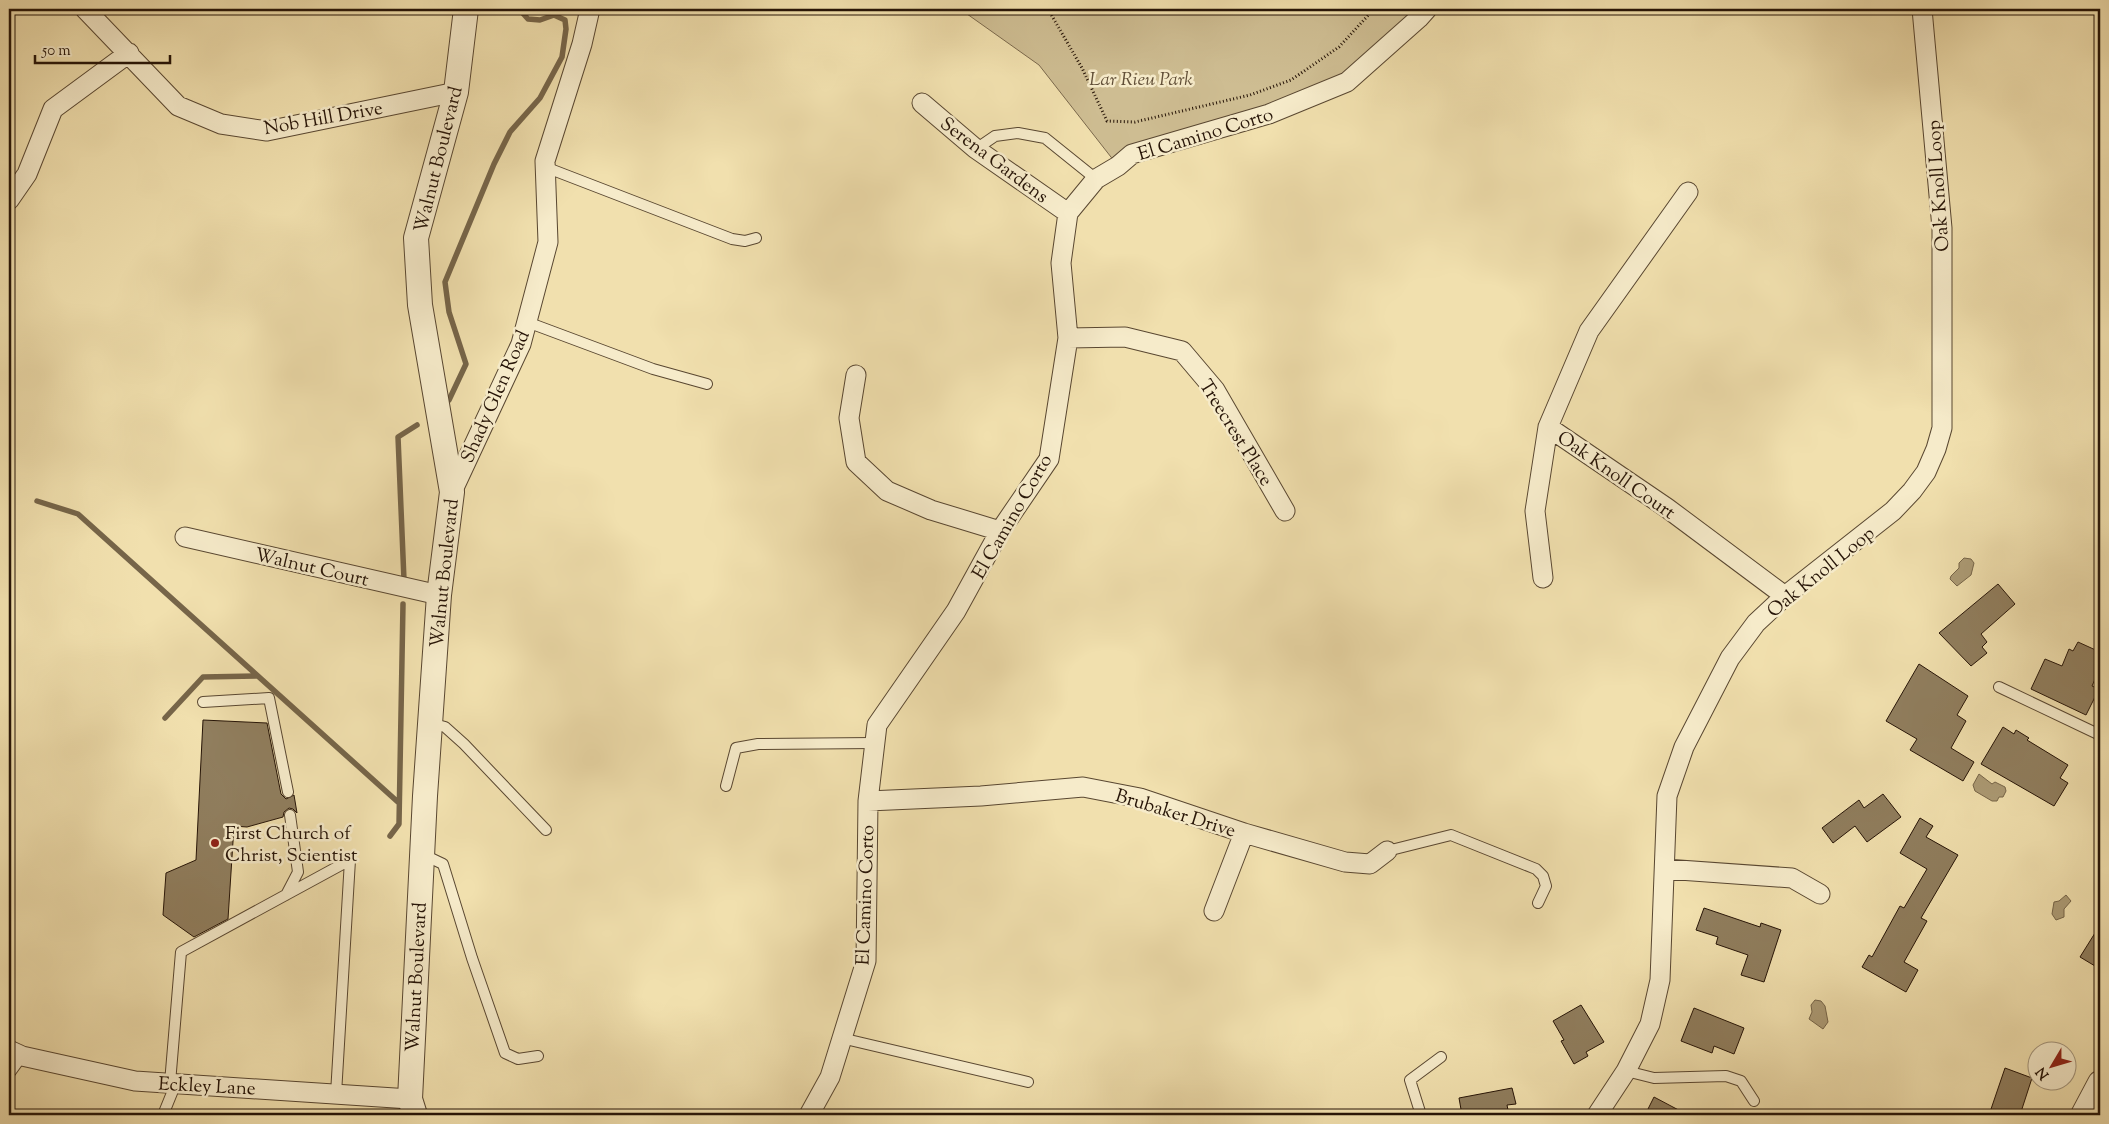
<svg xmlns="http://www.w3.org/2000/svg" width="2109" height="1124" viewBox="0 0 2109 1124" font-family="'Sorts Mill Goudy',serif">
  <style>
    .green { fill: #cebd92; stroke: #7a684c }
    .water { fill: #ac9b75; stroke: #766549 }
    .lines { fill: none; stroke-linecap: round; stroke-linejoin: round }
    .stream { stroke: #766549; stroke-width: 5.5 }
    .building { fill: #907e5e; stroke: #261407 }
    .service-casing { stroke: #594731; stroke-width: 12 }
    .minor-casing { stroke: #594731; stroke-width: 21 }
    .tertiary-casing { stroke: #594731; stroke-width: 26 }
    .path { stroke: #261407; stroke-width: 3; stroke-dasharray: 1 2.5; stroke-linecap: butt }
    .service { stroke: #f6ebca; stroke-width: 10 }
    .minor { stroke: #f6ebca; stroke-width: 19 }
    .tertiary { stroke: #f6ebca; stroke-width: 24 }
    .poi-dot { fill: #8f2418; stroke: #f6ebca; stroke-width: 2 }
    .labels { text-anchor: middle; stroke-width: 5; stroke-linejoin: round; paint-order: stroke }
    .park-label { font-size: 19px; font-style: italic; fill: #614f38; stroke: #f6ebca }
    .street-label { font-size: 19px; fill: #261407; stroke: #f6ebca }
    .poi-label { font-size: 19px; fill: #261407; stroke: #f6ebca; text-anchor: start }
  </style>
  <rect width="100%" height="100%" fill="#f1e0ae"/>
  <filter id="stains"><feTurbulence type="fractalNoise" baseFrequency=".004" numOctaves="4"/><feColorMatrix values="0 0 0 0 .2 0 0 0 0 .09 0 0 0 0 .02 0 0 0 .5 -.17"/></filter>
  <radialGradient id="worn" r=".72"><stop offset=".6" stop-color="#630" stop-opacity="0"/><stop offset="1" stop-color="#630" stop-opacity=".3"/></radialGradient>
  <path class="green" d="M960,9H1427L1347,82L1118,166L1039,65Z"/>
  <path class="water" d="M1964,558L1971,559L1974,563L1971,575L1957,586L1950,579L1951,576L1959,568V563Z
    M1979,774L1992,784L1995,782L2005,787L2006,791L2003,797H1999L1997,801H1992L1975,791L1973,785Z
    M2066,895L2071,901L2064,909V917L2056,920L2052,914L2054,902L2059,901Z
    M1815,1000L1821,1001L1825,1006L1828,1022L1823,1029L1809,1019L1812,1012L1811,1005Z"/>
  <g class="lines">
    <path class="stream" d="M449,400L466,364L449,312L445,282L494,164L510,132L540,98L562,57L566,29L565,20L554,15L540,20L528,19L519,9
      M37,501L78,514L399,803
      M404,580L398,437L417,425
      M165,718L203,677L257,676
      M390,836L399,824L403,604
      M286,1112V1115"/>
  </g>
  <path class="building" d="M1998,584L2015,604L1981,634L1987,642L1982,647L1987,653L1971,666L1939,633Z
    M2078,642L2100,652V668L2092,686L2099,689L2086,715L2031,689L2045,659L2062,666L2069,649L2073,651Z
    M1919,664L1968,696L1957,715L1966,721L1951,748L1974,762L1963,781L1910,750L1917,739L1886,721Z
    M203,720L267,723L281,794L286,799L294,795L297,813L293,809L289,808L284,812L283,817L247,827L234,826L228,919L194,937L163,915L166,873L196,860Z
    M2003,727L2014,734L2016,730L2029,738L2027,740L2068,765L2060,778L2068,783L2054,806L1981,764Z
    M1883,794L1901,817L1867,842L1855,826L1833,843L1822,828L1859,800L1864,808Z
    M1920,818L1933,826L1926,837L1958,855L1921,918L1927,921L1904,962L1918,970L1906,992L1862,967L1869,955L1872,957L1900,906L1904,908L1927,869L1900,853Z
    M1704,908L1760,927L1761,923L1781,930L1764,982L1741,975L1748,955L1716,944L1718,937L1696,930Z
    M2095,933L2100,952V969L2080,957Z
    M1581,1005L1604,1042L1586,1052L1588,1056L1574,1064L1561,1041L1564,1040L1553,1021Z
    M1694,1008L1744,1028L1734,1054L1714,1046L1712,1053L1681,1041Z
    M2005,1068L2032,1078L2020,1115H1989Z
    M1512,1088L1516,1104L1507,1105L1509,1115H1462L1459,1098Z
    M1654,1097L1688,1115H1645Z"/>
  <g class="lines">
    <g class="service-casing">
      <path id="service" d="M976,149L995,136L1018,133L1045,138L1096,179
        M545,167L732,239L745,241L756,238
        M527,322L653,369L707,384
        M1999,687L2100,735
        M203,702L269,698L288,792
        M430,723L445,727L464,744L546,830
        M726,786L736,748L758,744L874,743
        M1387,851L1451,835L1536,869L1543,876L1546,886L1538,903
        M422,854L443,864L472,958L505,1053L518,1059L538,1056
        M286,895L298,872L290,815
        M841,1038L1028,1082
        M1626,1071L1654,1078L1726,1076L1741,1081L1754,1101
        M9,1074L22,1056
        M170,1083L181,952L350,860L336,1094
        M163,1115L176,1083
        M1421,1115L1410,1080L1441,1057"/>
    </g>
    <g class="minor-casing">
      <path id="minor" d="M85,9L178,106L221,124L267,131L456,92
        M922,103L976,149L1068,213
        M9,200L27,174L53,109L129,53
        M1068,338L1125,337L1182,351L1215,390L1285,511
        M856,375L849,418L856,462L887,491L931,510L1000,531
        M1548,427L1667,508L1785,596
        M452,492L521,344L548,242L545,161L582,44L590,9
        M185,537L439,595
        M1543,578L1535,511L1548,427L1589,331L1688,192
        M868,801L981,796L1083,787L1140,798L1244,833L1345,862L1370,864L1387,851
        M1665,869L1792,878L1820,894
        M1214,911L1244,833
        M9,1050L22,1056L135,1081L410,1099
        M809,1115L830,1077L866,961L868,801L877,725L956,611L1000,531L1049,459L1068,338L1061,263L1068,213L1096,179L1118,166L1132,154L1269,114L1347,82L1419,18L1427,9
        M1597,1115L1626,1071L1650,1024L1660,980L1667,796L1684,747L1730,658L1756,623L1785,596L1893,511L1912,491L1926,472L1936,449L1942,428V228L1922,9"/>
    </g>
    <g class="tertiary-casing">
      <path id="tertiary" d="M415,1115L410,1099L425,796L439,595L452,492L420,305L416,238L456,92L466,9
        M2083,1115L2100,1083"/>
    </g>
    <path class="path" d="M1048,9L1082,68L1107,121L1135,122L1250,95L1291,80L1339,47L1374,9"/>
    <use href="#service" class="service"/>
    <use href="#minor" class="minor"/>
    <use href="#tertiary" class="tertiary"/>
  </g>
  <circle class="poi-dot" cx="215" cy="843" r="5"/>
  <g class="labels">
    <g class="park-label">
      <text x="1141" y="85">Lar Rieu Park</text>
    </g>
    <g class="street-label">
      <text transform="translate(323 117) rotate(-10)" y="7">Nob Hill Drive</text>
      <text transform="translate(1205 133) rotate(-17)" y="7">El Camino Corto</text>
      <text transform="translate(437 159) rotate(-76)" y="7">Walnut Boulevard</text>
      <text transform="translate(995 159) rotate(37)" y="7">Serena Gardens</text>
      <text transform="translate(1937 186) rotate(-94)" y="7">Oak Knoll Loop</text>
      <text transform="translate(494 396) rotate(-66)" y="7">Shady Glen Road</text>
      <text transform="translate(1237 432) rotate(58)" y="7">Treecrest Place</text>
      <text transform="translate(1617 474) rotate(35)" y="7">Oak Knoll Court</text>
      <text transform="translate(1011 516) rotate(-60)" y="7">El Camino Corto</text>
      <text transform="translate(312 566) rotate(13)" y="7">Walnut Court</text>
      <text transform="translate(1820 571) rotate(-39)" y="7">Oak Knoll Loop</text>
      <text transform="translate(443 573) rotate(-84)" y="7">Walnut Boulevard</text>
      <text transform="translate(1176 812) rotate(17)" y="7">Brubaker Drive</text>
      <text transform="translate(864 895) rotate(-88)" y="7">El Camino Corto</text>
      <text transform="translate(415 977) rotate(-87)" y="7">Walnut Boulevard</text>
      <text transform="translate(207 1085) rotate(3)" y="7">Eckley Lane</text>
    </g>
    <g class="poi-label">
      <text x="225" y="839">First Church of<tspan x="225" dy="22">Christ, Scientist</tspan></text>
    </g>
  </g>
  <rect width="2109" height="1124" fill="none" stroke="#f1e0ae" stroke-width="30"/>
  <rect x="10" y="10" width="2089" height="1104" fill="none" stroke="#261407" stroke-width="2.5"/>
  <rect x="15" y="15" width="2079" height="1094" fill="none" stroke="#261407"/>
  <g transform="translate(2052 1066) rotate(232)"><circle r="24" fill="#f6ebca" stroke="#a3957c"/>
  <path d="M0-4L9 19L0 12L-9 19Z" fill="#8f2418"/>
  <text y="-8" font-size="14" font-weight="bold" text-anchor="middle" fill="#261407">N</text>
  </g>
  <path d="M35 55v8h135v-8" fill="none" stroke="#261407" stroke-width="2.5"/>
  <text x="42" y="55" font-size="15" fill="#261407" stroke="#f6ebca" stroke-width="4" paint-order="stroke">50 m</text>
  <rect width="100%" height="100%" filter="url(#stains)"/>
  <rect width="100%" height="100%" fill="url(#worn)"/>
</svg>
